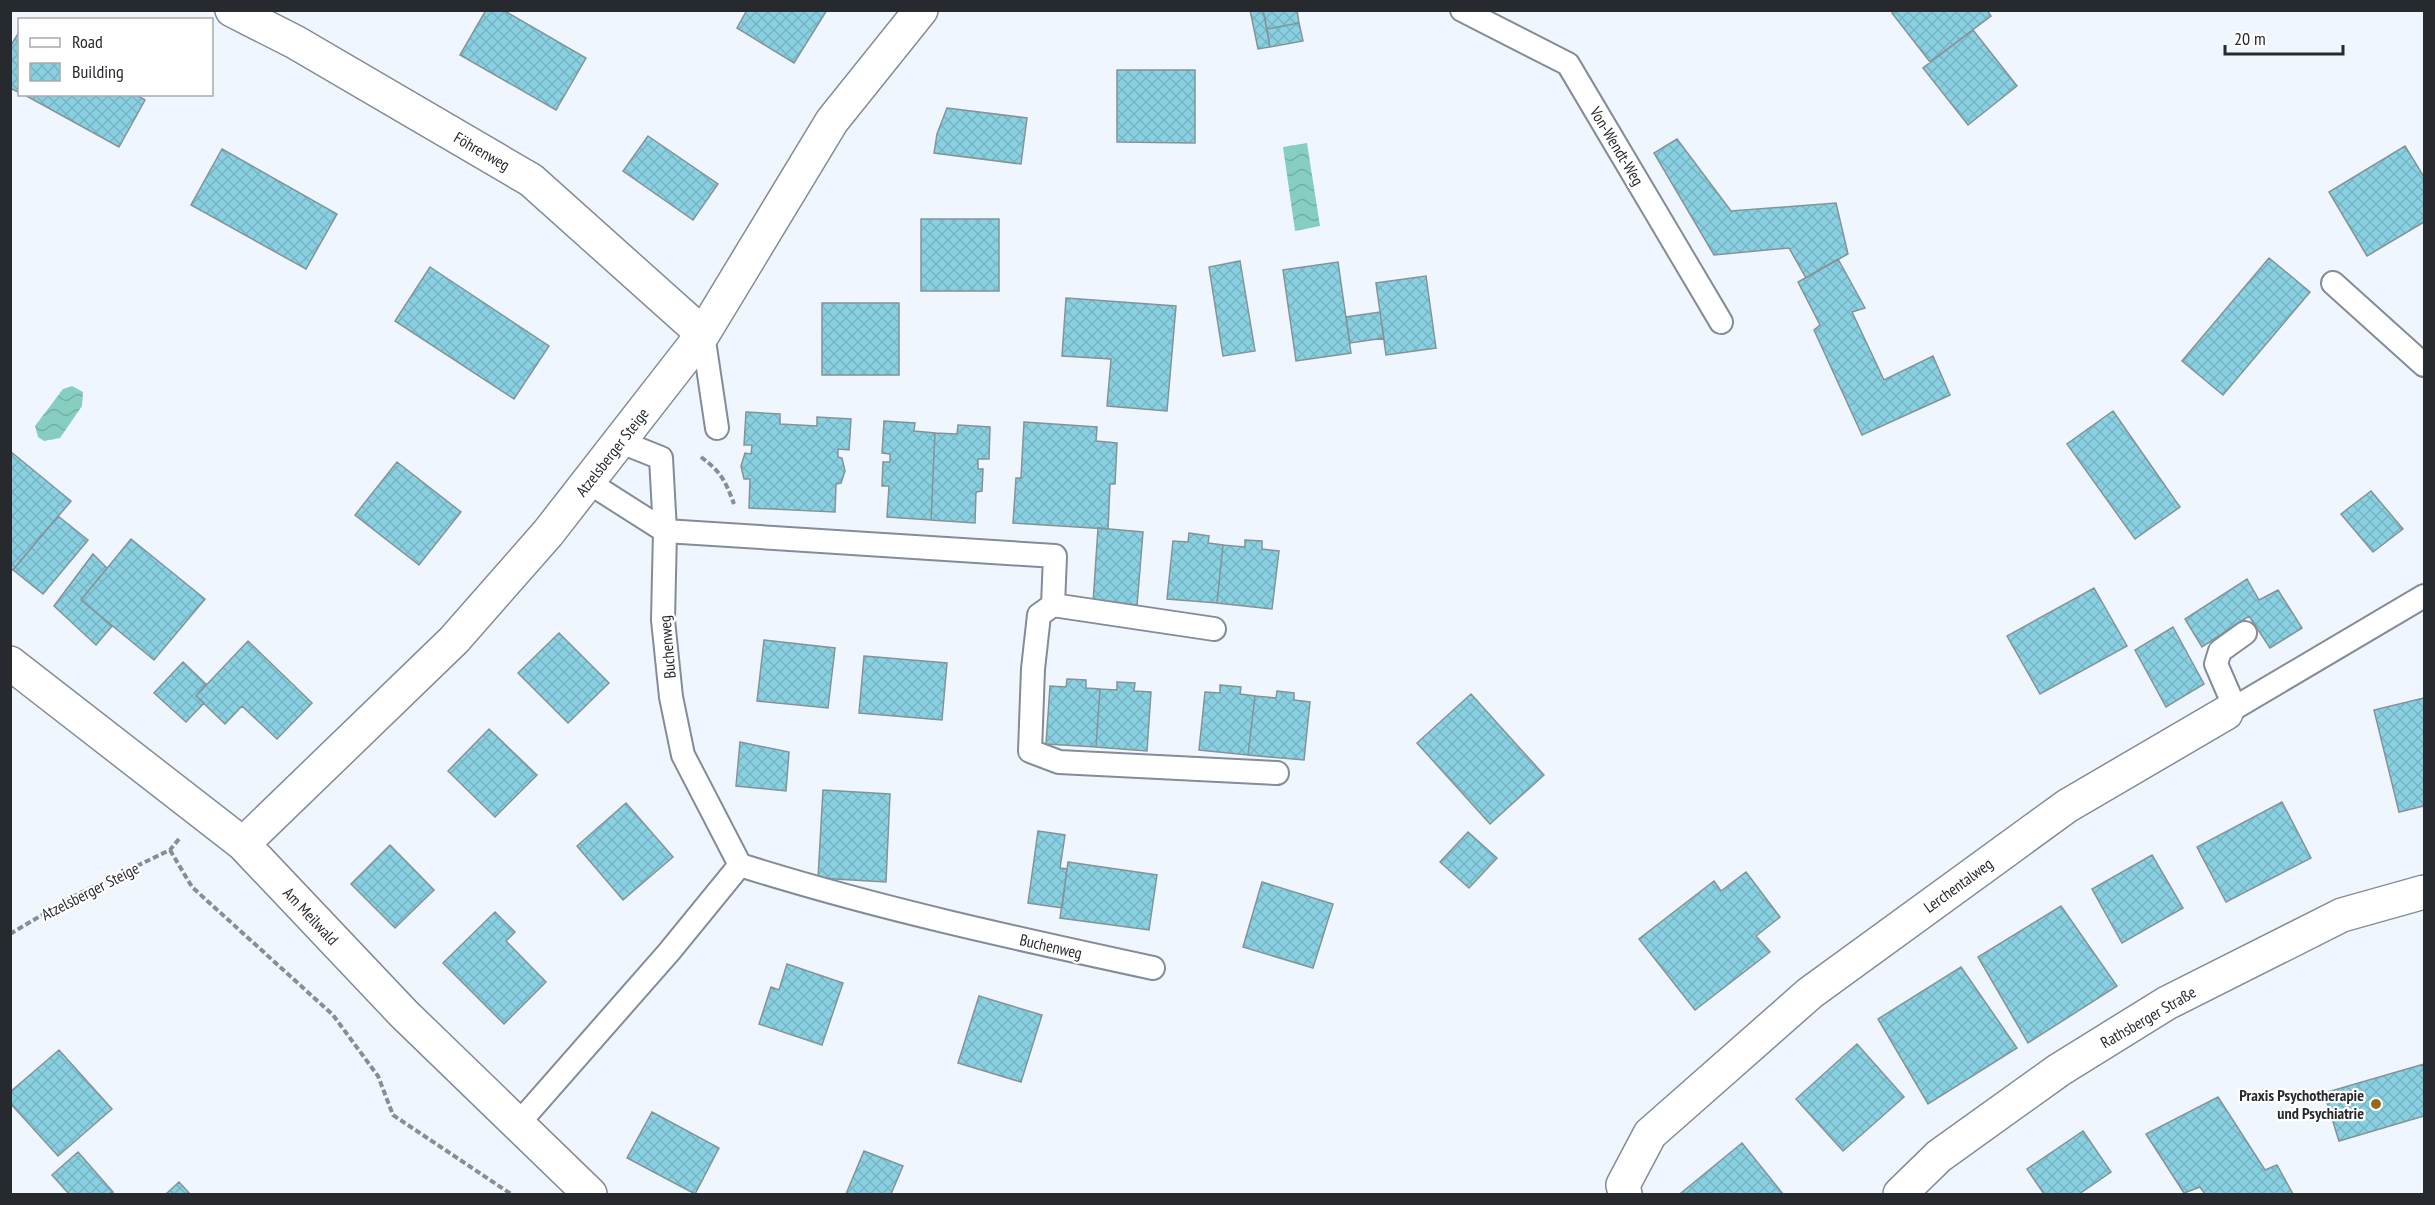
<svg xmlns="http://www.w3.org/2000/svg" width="2435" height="1205" viewBox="0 0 2435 1205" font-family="'PT Sans Narrow',sans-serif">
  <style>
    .water { fill: url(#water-waves) }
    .building { fill: url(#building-cross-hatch); stroke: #849397; stroke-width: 1.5 }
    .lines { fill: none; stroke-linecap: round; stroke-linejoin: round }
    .service-casing { stroke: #838c97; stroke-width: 26 }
    .minor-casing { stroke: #838c97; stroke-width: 36 }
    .tertiary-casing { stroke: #838c97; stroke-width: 36 }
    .path { stroke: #898e94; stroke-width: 4; stroke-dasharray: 6 3; stroke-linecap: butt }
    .service { stroke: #fff; stroke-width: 22 }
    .minor { stroke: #fff; stroke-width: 33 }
    .tertiary { stroke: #fff; stroke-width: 33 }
    .poi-dot { fill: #956915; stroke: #fff; stroke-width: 2 }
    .labels { text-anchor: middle; stroke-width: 4.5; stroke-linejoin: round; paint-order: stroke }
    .street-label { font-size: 16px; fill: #262a2f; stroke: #fff }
    .poi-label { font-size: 16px; font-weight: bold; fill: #262a2f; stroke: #fff; text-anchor: end }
  </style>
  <defs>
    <pattern id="water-waves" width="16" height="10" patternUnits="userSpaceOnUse" patternTransform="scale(1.5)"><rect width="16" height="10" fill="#86cebf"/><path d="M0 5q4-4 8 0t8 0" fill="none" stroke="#74b1a4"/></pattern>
    <pattern id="building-cross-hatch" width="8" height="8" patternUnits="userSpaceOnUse" patternTransform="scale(1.5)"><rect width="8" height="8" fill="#89d1e2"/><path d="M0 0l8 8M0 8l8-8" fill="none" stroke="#76b4c2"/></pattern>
  </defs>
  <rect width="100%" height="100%" fill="#f0f6fd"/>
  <path class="water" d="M1307,143L1320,226L1295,231L1283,147Z
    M72,386L83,392L82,406L60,438L44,441L38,437L35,426L63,389Z"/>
  <path class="building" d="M486,10H503L586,58L556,110L460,55Z
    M747,10H827L794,63L737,28Z
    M1250,10H1263L1270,47L1258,49Z
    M1263,10H1297L1299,23L1267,29Z
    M1895,10H1987L1991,16L1930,62L1892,13Z
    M1299,23L1303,41L1270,47L1267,29Z
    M1973,30L2017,86L1968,125L1923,68Z
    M19,32H20V93L10,88V47Z
    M1117,70H1195V143L1117,142Z
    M23,94H135L145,100L119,147Z
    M947,108L1027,118L1021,164L934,153L937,134Z
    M648,136L718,184L693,220L623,171Z
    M1677,139L1731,211L1836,203L1848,254L1806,278L1789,248L1714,255L1654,153Z
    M2405,146L2424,177V222L2367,256L2329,192Z
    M222,149L337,214L306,269L191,205Z
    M921,219H999V291H921Z
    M2269,258L2310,292L2223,395L2182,361Z
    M1838,259L1865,308L1852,312L1884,380L1933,356L1950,395L1862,435L1814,330L1820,325L1798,282Z
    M1240,261L1255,351L1223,356L1209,267Z
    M1338,262L1351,353L1296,361L1283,270Z
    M430,267L549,346L514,399L395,321Z
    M1426,276L1436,348L1386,355L1376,283Z
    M1066,298L1176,306L1167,411L1107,406L1111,359L1062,356Z
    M822,303H899V375H822Z
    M1380,312L1384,338L1350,343L1346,317Z
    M2113,411L2180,507L2135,539L2067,444Z
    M746,412L780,414V424L817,426V417L851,419L849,450L838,449V457L842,458L845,471L841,483L836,484L835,512L749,508L750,479H744L741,466L745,453L751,454L752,445H744Z
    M884,421L915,423L914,431L935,433L931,520L887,517L889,486H882L883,462H890V454L882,453Z
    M1024,422L1097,427L1096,441L1117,443L1115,484H1110L1108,529L1013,523L1016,478H1021Z
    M958,425L990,427L989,459H978V469H983L982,491L976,492L975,523L931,520L935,433L957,434Z
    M10,451L71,501L13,570L10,568Z
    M397,462L461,512L419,565L355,515Z
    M2371,491L2403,529L2373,552L2341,514Z
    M58,516L88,540L43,594L13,570Z
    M1098,528L1143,532L1137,606L1093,603Z
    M1189,533L1209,536L1208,543L1223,545L1217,603L1167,599L1173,541L1188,542Z
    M131,539L205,599L154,660L81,600Z
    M1245,540L1262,541V549L1279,551L1272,609L1217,603L1223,545L1245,547Z
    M93,554L107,568L81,600L112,626L96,645L54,606Z
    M2247,579L2259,600L2278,590L2302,628L2270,648L2249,616L2202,647L2185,619Z
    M2094,588L2127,646L2040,694L2007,636Z
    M2173,627L2204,684L2166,707L2135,650Z
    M559,633L609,683L568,723L518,673Z
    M764,640L835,648L828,708L757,701Z
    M248,641L312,703L277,739L242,706L225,724L196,696Z
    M864,656L947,663L942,720L859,713Z
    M183,662L206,684L196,696L204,703L186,722L154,693Z
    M1067,679L1086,680V688L1100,689L1096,747L1046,744L1050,686L1066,687Z
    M1117,682L1135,683L1134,691L1151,692L1147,751L1096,747L1100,689L1117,690Z
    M1220,685L1241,687L1240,694L1255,696L1248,755L1199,750L1205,692L1220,693Z
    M1277,691L1294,693V700L1310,702L1304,760L1248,755L1255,696L1276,698Z
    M1471,694L1544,775L1490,824L1417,743Z
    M2424,698V806L2399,812L2374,710Z
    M489,729L537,775L495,817L448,771Z
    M740,742L789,752L786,791L736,786Z
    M823,790L890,794L886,882L818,878Z
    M2282,802L2311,858L2226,902L2197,847Z
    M626,803L673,857L623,900L577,846Z
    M1038,831L1065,835L1060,868L1067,869L1062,908L1028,903Z
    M1468,832L1497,858L1469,888L1440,862Z
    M390,845L434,890L395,928L351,884Z
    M2152,855L2183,908L2122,943L2092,889Z
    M1068,862L1157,875L1149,930L1060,918Z
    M1746,872L1780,917L1756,936L1770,952L1695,1010L1639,939L1714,881L1721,891Z
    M1262,882L1333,904L1313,968L1243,947Z
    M2061,906L2117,986L2028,1043L1978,957Z
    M495,912L515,932L506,941L546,982L504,1024L443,963Z
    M787,964L843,983L822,1045L759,1024L771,987L779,990Z
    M1961,967L2017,1048L1928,1104L1878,1019Z
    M979,996L1042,1015L1021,1082L958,1063Z
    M1857,1044L1904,1097L1843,1151L1796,1099Z
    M59,1050L112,1109L58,1156L10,1103V1092Z
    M2424,1064V1116L2339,1141L2324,1093Z
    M2218,1097L2265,1170L2277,1165L2293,1194H2205L2200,1187L2184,1193L2146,1134Z
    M652,1112L719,1148L695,1194L627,1158Z
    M2083,1131L2111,1172L2079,1194H2044L2027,1169Z
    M1742,1143L1783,1194H1682L1681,1193Z
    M864,1151L903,1166L891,1194H846Z
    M78,1152L113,1192L109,1194H69L52,1175Z
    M179,1182L190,1194H166Z"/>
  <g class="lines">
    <g class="service-casing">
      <path id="service" d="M1462,10L1568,64L1721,322
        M2333,283L2424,365
        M703,334L717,428
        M588,482L665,531L1055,556L1053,605L1039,615L1033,669L1030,751L1059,762L1277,773
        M1053,605L1214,629
        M2235,708L2216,664L2220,651L2245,633
        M2226,713L2424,596
        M740,865C876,908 1014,938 1153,968
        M518,1124L669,952L740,865L683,755L671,697L663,620L665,531L661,458L621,442"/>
    </g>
    <g class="minor-casing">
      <path id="minor" d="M232,10L295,42L531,180L703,334
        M10,663L243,844L404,1014L590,1194
        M243,844L454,640L548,533L703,334L832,121L921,10
        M1625,1194L1623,1185L1650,1134L1810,993L2067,806L2226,713"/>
    </g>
    <g class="tertiary-casing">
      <path id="tertiary" d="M1900,1194L1939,1156L2059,1070L2167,1003L2342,915L2424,892"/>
    </g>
    <path class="path" d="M701,457C721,472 725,480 734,504
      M170,850L192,887L333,1015L378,1076L393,1115L511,1194
      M10,934L74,896L170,850L179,839"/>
    <use href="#service" class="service"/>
    <use href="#minor" class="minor"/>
    <use href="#tertiary" class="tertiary"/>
  </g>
  <circle class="poi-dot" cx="2376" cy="1104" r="6"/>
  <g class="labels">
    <g class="street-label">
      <text transform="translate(1617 146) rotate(59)" y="6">Von-Wendt-Weg</text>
      <text transform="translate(482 151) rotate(30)" y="6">Föhrenweg</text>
      <text transform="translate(612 452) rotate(-52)" y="6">Atzelsberger Steige</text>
      <text transform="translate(667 647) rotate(-95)" y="6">Buchenweg</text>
      <text transform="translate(1958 885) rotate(-36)" y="6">Lerchentalweg</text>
      <text transform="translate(90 891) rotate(-27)" y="6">Atzelsberger Steige</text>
      <text transform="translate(311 916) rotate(47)" y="6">Am Meilwald</text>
      <text transform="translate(1051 946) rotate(13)" y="6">Buchenweg</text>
      <text transform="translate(2148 1017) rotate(-30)" y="6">Rathsberger Straße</text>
    </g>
    <g class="poi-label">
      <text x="2364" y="1101">Praxis Psychotherapie<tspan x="2364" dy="18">und Psychiatrie</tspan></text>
    </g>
  </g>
  <rect width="2435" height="1205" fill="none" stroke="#262a2f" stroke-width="24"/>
  <rect x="18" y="18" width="195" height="78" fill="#ffffff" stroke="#a8aaac" stroke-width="1.5"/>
  <rect x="30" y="38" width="30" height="9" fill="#ffffff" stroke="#a8aaac" stroke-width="1.5"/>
  <text x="72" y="48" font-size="18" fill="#262a2f">Road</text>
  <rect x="30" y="63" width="30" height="18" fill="url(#building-cross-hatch)" stroke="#a8aaac" stroke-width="1.5"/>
  <text x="72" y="78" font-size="18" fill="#262a2f">Building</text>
  <path d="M2225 45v9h118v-9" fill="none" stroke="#262a2f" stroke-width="3"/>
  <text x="2234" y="45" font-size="18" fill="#262a2f" stroke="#ffffff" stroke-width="4.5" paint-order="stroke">20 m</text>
</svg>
